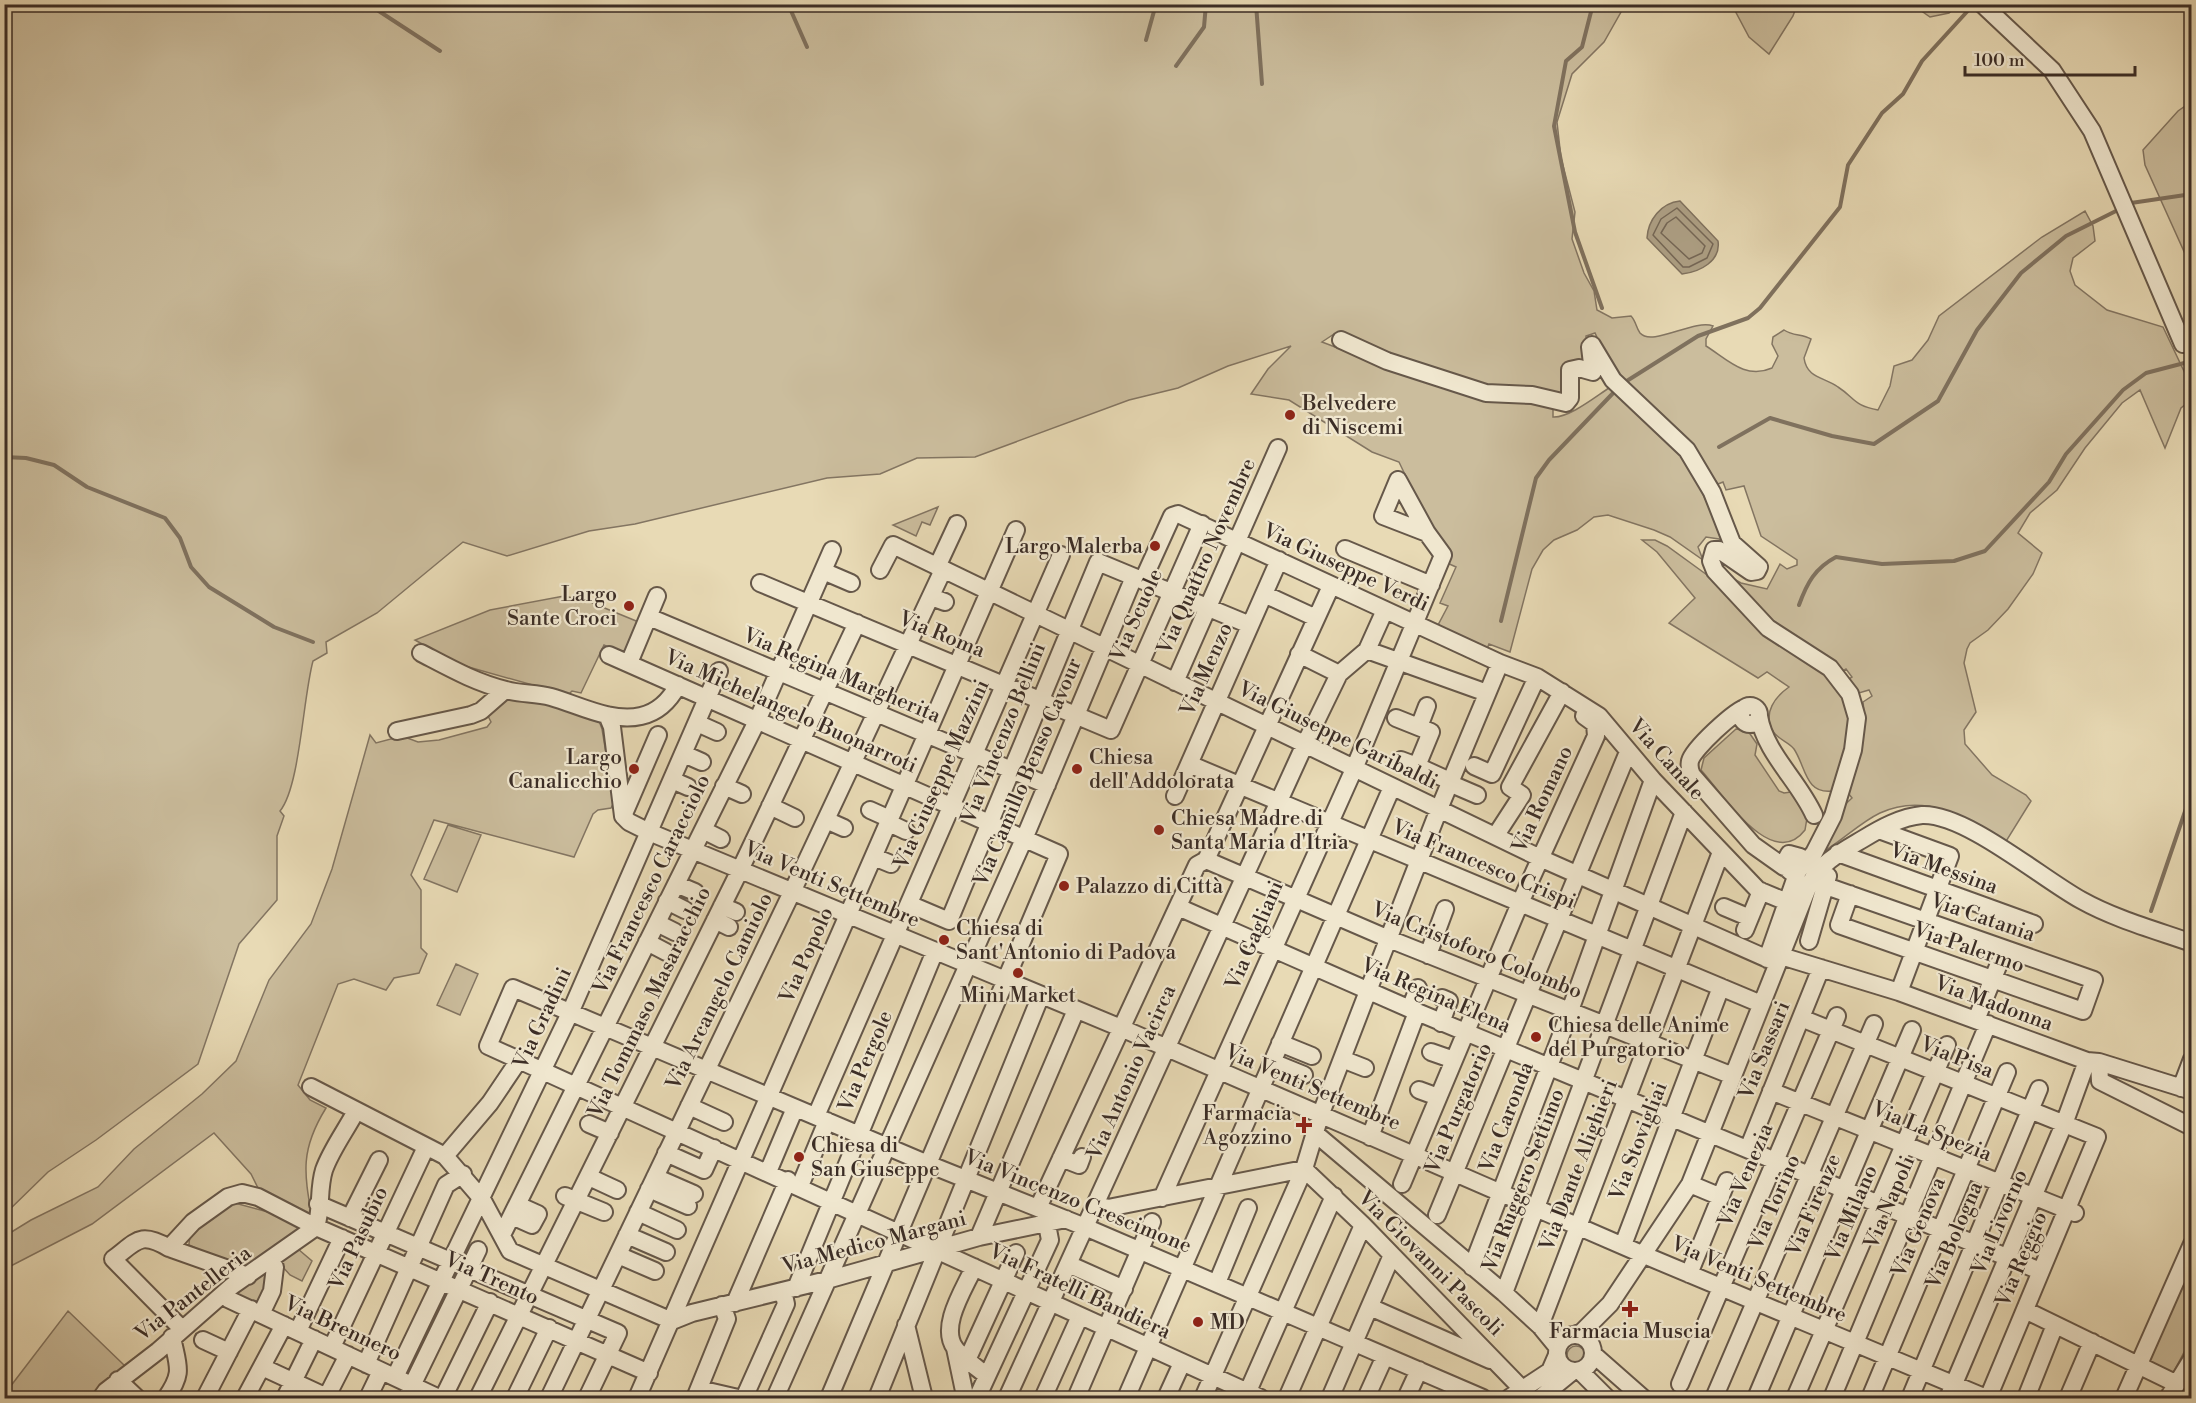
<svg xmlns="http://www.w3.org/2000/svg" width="2196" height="1403" viewBox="0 0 2196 1403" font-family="'Libre Bodoni',serif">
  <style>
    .green { fill: #cbbd9d; stroke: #837562; stroke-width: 1.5 }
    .water { fill: #ad9f84; stroke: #7f715e; stroke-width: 1.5 }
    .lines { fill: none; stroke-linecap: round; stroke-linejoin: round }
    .shore { stroke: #746655; stroke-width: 1.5 }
    .stream { stroke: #7f715e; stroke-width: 4 }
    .minor-casing { stroke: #66584a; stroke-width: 20 }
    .minor { stroke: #f0e7cf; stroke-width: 16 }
    .poi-dot { fill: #8f2418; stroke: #f0e7cf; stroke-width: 2 }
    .labels { text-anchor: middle; stroke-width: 4.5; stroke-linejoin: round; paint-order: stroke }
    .poi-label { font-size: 21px; fill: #3b2d26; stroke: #f0e7cf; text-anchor: start }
    .street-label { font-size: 21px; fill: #3b2d26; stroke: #f0e7cf }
  </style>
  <rect width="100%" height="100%" fill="#e8dab5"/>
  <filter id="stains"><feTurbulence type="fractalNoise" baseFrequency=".00333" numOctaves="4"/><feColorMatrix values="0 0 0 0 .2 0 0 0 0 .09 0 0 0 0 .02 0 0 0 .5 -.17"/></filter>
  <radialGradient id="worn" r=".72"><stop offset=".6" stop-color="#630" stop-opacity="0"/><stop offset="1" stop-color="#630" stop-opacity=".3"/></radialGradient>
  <path class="green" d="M5,5H1625L1604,42L1572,74L1557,122L1561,158L1575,212L1572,239L1584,273L1594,291L1597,310L1612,318L1631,316C1636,321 1636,328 1640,333C1652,347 1694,319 1713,326L1706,339V346C1727,359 1745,380 1772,368L1778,356L1772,344L1773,337L1784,330C1793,336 1802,334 1811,339L1804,358C1807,379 1825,377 1838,387C1855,398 1854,406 1878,410L1890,386L1894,366L1912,360L1928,340L1939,316L2042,237L2085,211L2093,226L2095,241L2073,258L2070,271L2075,285L2107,310L2163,327L2191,386V400L2181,408L2165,448L2140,390L2122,403L2085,448L2057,490L2030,513L2018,533L2042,553L2033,574L2008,609L1988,630L1970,643L1967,649L1964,663L1976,712L1964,730L1965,744L1992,775L2026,795L2031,801L2005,843C1968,817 1925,792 1880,813C1861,822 1844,839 1826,850L1823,847L1837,812L1852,798L1845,789L1865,721L1863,702L1872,696L1869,690L1859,693L1849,679L1852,677L1846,669L1841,672L1760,615L1725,574L1741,583L1767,589L1780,564L1787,569L1797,565V560L1761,536L1744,486L1726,490L1723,482L1718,484L1688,443L1616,378L1595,333L1586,336L1588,367L1573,364L1567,395L1474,385L1334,334L1322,342L1380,364L1553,406V417C1569,418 1595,397 1609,388L1666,436L1688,462L1727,546L1719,539L1706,537L1698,547L1703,560L1670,537L1654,530L1608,515L1594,517L1577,530L1554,540L1543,550L1532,569L1510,652L1489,644L1487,649L1437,627L1448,606L1440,603L1456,567L1447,563L1399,462L1372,452L1289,400L1251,394L1268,369L1291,346L1228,366L1178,388L1129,400L975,457L917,458L880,474L827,478L635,524L589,531L507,556L463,542L377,613L326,642L327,653L313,661C303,697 300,787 280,811L284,816L277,836V900L239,944L198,1064L96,1140L48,1172L5,1214Z
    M1732,5H1797L1793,16L1769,54L1749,37Z
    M1913,5H1957L1949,13L1930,17Z
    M2191,102H2192L2191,267L2145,165L2143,150L2178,111Z
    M938,507L930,525L922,522L916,536L893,525Z
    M1642,540H1655L1667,546L1714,580L1840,687L1853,727L1836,785L1832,791C1805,794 1806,767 1794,749C1789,742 1777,739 1773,731C1762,713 1776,696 1789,687L1767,672L1758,678L1669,623L1695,598L1657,552Z
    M564,596L590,602L641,623L627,655L604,645L581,693L572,691L568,695L458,664L415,640L490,610Z
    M509,697L538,700L599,721L602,729L614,802L611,808L598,810L593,814L574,857L434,820L411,875L421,890V948L427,954L419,973L394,978L386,990L354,979L338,984L298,1085L310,1100L326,1108C300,1150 304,1172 312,1218L260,1192L251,1174L214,1133L92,1224L5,1269V1236L31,1220L98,1187L134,1149L202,1094L236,1061L269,980L311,924L332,869L370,735L376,743L402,736L418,742L439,740L487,727L491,722L488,716Z
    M1736,729L1748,731L1757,744L1755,755L1779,791L1784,793L1791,792L1807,818L1805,830C1772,873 1722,793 1701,770L1704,758Z
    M448,825L481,835L457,892L424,879Z
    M456,964L478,974L460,1015L437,1005Z
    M231,1202L283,1216L307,1228L243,1270L189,1245C188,1225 216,1213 231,1202Z
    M298,1249L312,1261L302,1281L290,1275L281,1265V1262Z
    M269,1270L260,1307L231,1293Z
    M2182,1284L2191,1288V1339L2173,1373L2148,1362Z
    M68,1311L125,1366L93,1398H5L10,1387Z
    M1567 1355a9 9 0 1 1 18 0a9 9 0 1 1-18 0Z"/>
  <path class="water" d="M1680,201L1718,241C1721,261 1700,272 1682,274L1647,238C1648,220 1661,203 1680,201Z"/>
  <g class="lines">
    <path class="shore" d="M1677,208L1713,244L1707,258L1689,267H1683L1653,235L1661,219Z
      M1676,217L1705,246L1702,253L1689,259L1661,233L1667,223Z"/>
    <path class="stream" d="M42,4V8
      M368,4L440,51
      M788,4L807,47
      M1256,4L1262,84
      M1593,4L1582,47L1566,61L1554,126L1575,232L1602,308
      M1029,8L1030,4
      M1146,40L1156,4
      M1176,66L1204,27L1206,4
      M2131,203L2192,194
      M1622,384L1698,336L1748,318L1760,308L1840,207L1848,165L1882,113L1903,94L1922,61L1974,4
      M1719,447L1770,418L1832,436L1874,444L1938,401L1977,330L2021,273L2066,236L2116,211
      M4,457L26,458L54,465L87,487L165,518L180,538L191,567L209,587L274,627L313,642
      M1799,605C1807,583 1815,568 1836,557L1882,564L1954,561L1985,551L2049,482L2066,454L2123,390L2146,373L2192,361
      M1501,621L1536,478L1549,460L1617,389
      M2151,911L2192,791"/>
    <g class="minor-casing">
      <path id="minor" d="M1982,4L2052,70L2092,131L2183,344
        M1341,340L1387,361L1486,393L1532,395L1566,403L1570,398V370L1579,368L1593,372L1590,347L1592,345L1613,380L1687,450L1712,492L1732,543L1759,567L1757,571L1751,572L1719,550H1714L1711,561L1715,571L1768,628L1830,668L1850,694L1857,718L1853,750L1833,816L1814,853L1798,871L1767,959
        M1398,480L1383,516L1427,533
        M1345,549L1431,585
        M937,567L957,524
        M880,570L893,545L1540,858L1777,963
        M823,571L851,583
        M1143,580L1172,516L1178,514L1500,663L1537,677L1599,716L1653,780L1758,890L1787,902
        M760,583L1111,730L1202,524
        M1264,594L1316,618
        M931,597L945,602
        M649,617L1047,785
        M1367,650L1487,693
        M421,653C448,667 476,683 506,690C520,694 536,693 551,697C579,705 612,723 641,716C659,712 670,700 678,685
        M1299,654L1339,674
        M609,655L1059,854L829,1398
        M629,663L657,596
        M1175,682L1278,448
        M1741 715a9 9 0 1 1 18 0a9 9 0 1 1-18 0Z
        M1747,707C1735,710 1693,749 1690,761C1689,766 1690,771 1692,775L1753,845L1784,867
        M607,715L612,727L623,816
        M1759,716C1765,753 1799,781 1814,815
        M1396,718L1431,732L1417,766L1450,781
        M697,723L717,732
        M1419,727L1427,706
        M397,731L471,715L481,711L505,690
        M684,754L702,762
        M1401,760L1417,766
        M1189,764L1761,1004
        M1474,766L1492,774L1537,677
        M672,780L688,787
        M1449,783L1477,795
        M724,786L742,794
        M1175,796L1279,560
        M770,806L795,818
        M870,810L890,819
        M623,816L629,822L649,832L1121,1028L1644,1255L1986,1398
        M623,816L658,735
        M826,820L844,828
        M889,823L906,831
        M703,830L721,839
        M1879,830L1950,856L1899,992
        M1496,835L1522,795L1510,787L1562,692
        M1838,853L2034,924
        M874,857L891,864
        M1206,860L1389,939L1733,1076
        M1206,860L1331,586
        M1791,872L1783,865L1789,854L1800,857L1801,867
        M676,884L695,892
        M1826,886C1915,917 2004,948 2094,980L2083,1011L1839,925L1850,894
        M667,901L685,910
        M909,904L949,921L1098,562L1250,625
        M722,906L736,912
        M1178,907L1410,1009L2040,1271
        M1724,907L1750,918
        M715,920L729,927
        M657,923L675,932
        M1745,930L1761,891
        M1809,941L1828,876
        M647,942L666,952
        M1428,955L1445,909
        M1781,956L1899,992L2087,1061L2099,1062L2192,1091
        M1410,1009L1418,988
        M1801,1018L2097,1137L1988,1398
        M1976,1020L2005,949
        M1441,1023L1449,1001L1442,998
        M1280,1043L1312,1056
        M1431,1052L1454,1060
        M1342,1059L1365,1068
        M1272,1062L1304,1075
        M2099,1062L2100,1081L2192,1127
        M311,1087L445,1156L482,1199L510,1251L672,1321
        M2181,1088L2192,1059
        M1419,1090L1438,1097
        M1771,1091L2075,1213
        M689,1106L724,1122
        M816,1116L1061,555
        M589,1124L610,1133
        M1316,1134L1504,1293L1540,1326L1558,1348
        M1370,1137L1417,1012
        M1748,1149L1821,968
        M666,1153L704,1170L714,1148
        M445,1156L490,1103L519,1060
        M1061,1158L1079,1165L1082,1157
        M768,1172L795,1108
        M589,1177L617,1190
        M655,1177L694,1194
        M1402,1184L1520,903L1596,736L1595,724L1584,716
        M1690,1184L1721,1197
        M800,1186L827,1121
        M649,1189L688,1206
        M565,1196L604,1212
        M1162,1198L1354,769L1443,555L1427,533L1398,480
        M318,1204L618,1333L587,1398
        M1096,1204L1108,1208L1304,1169L1363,1225L1524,1391
        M1038,1208L1197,865L1206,860
        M638,1212L677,1230
        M1437,1215L1628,752
        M512,1216L532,1225L538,1214L518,1205
        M350,1218L379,1160
        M502,1235L757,721L832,550
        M627,1235L666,1252
        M979,1237L1076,1010
        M1623,1245L1721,987
        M169,1248L248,1276
        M618,1255L655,1271
        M1068,1264L1124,1289
        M974,1267C965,1288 939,1326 955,1348C961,1357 979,1369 987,1376
        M1472,1267L1563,1030L1653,780
        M1689,1274L1727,1181
        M1217,1283L1248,1208
        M796,1288L935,951
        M1504,1293L1684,812
        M228,1299L439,1398
        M735,1303L788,1180
        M1370,1307L1490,1360
        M2025,1310L2177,1384
        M261,1314L272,1291L275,1267L270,1261
        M672,1321L692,1313L827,1280L979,1237L1066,1219
        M906,1325L924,1398
        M1540,1326L1721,852
        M181,1328L113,1259C137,1241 140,1231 169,1248L193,1222L228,1197L242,1193L258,1197L316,1227L649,1373
        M298,1331L342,1238
        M1574,1335L1582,1332L1610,1304L1690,1184L1809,885C1821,862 1841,852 1863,839C1881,828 1901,817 1922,815C1965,813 2041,878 2081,900C2115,919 2155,930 2192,943
        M1557 1353a18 18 0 1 1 36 0a18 18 0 1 1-36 0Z
        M203,1340L229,1352
        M332,1347L426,1147
        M955,1348L964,1391
        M1593,1354L1643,1398
        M968,1358L1016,1253
        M366,1364L446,1185L463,1174
        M262,1367L329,1398
        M1580,1371L1607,1398
        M395,1377L570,1013L719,671
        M118,1380L137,1398
        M1680,1384L1837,1016
        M699,1389L738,1398
        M101,1398L106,1391L158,1351L232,1286L316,1227C322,1209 318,1189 324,1170C331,1150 346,1130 356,1111
        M166,1398C184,1372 178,1367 172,1337
        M205,1398L251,1309
        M245,1398L284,1325
        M285,1398L314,1339
        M326,1398L348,1355
        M368,1398L381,1371
        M406,1398L478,1250
        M443,1398L490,1302
        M478,1398L740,870L857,623
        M515,1398L549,1328
        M549,1398L792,892L943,570
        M637,1398L1016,530
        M695,1398L727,1319L722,1305
        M744,1398L786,1304L783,1291
        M775,1398L1024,839L1134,577
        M877,1398L1041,995
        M977,1398L1050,1240L1045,1214
        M1007,1398L1305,744L1339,674L1367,650L1385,610
        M1043,1398L1080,1316
        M1076,1398L1152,1222
        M1126,1398L1392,787
        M1166,1398L1182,1363
        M1203,1398L1304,1169L1320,1116L1368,991L1439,809L1500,663
        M1245,1398L1334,1196
        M1261,1398L488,1046L513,988L928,1164L1085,1227L1483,1398
        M1287,1398L1363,1225
        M1330,1398L1392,1255
        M1366,1398L1385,1356
        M1406,1398L1419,1370
        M1509,1398L1550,1371L1557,1355
        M1540,1398L1573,1371
        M1714,1398L1874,1024
        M1756,1398L1912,1030
        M1795,1398L1947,1045
        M1832,1398L1988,1024
        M1870,1398L2007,1072
        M1910,1398L2039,1089
        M1948,1398L2064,1124L2087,1061
        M2026,1398L2055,1325
        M2068,1398L2092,1342
        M2124,1398L2192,1244
        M2168,1398L2192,1359"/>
    </g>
    <use href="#minor" class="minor"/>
  </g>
  <g class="poi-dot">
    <circle cx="1290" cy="415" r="6"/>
    <circle cx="1155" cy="546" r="6"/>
    <circle cx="629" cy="606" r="6"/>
    <circle cx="634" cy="769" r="6"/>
    <circle cx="1077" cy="769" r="6"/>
    <circle cx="1159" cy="830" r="6"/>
    <circle cx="1064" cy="886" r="6"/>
    <circle cx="944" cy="940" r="6"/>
    <circle cx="1018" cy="973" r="6"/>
    <circle cx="1536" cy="1037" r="6"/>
    <path d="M1301 1116h6v6h6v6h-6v6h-6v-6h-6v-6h6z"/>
    <circle cx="799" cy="1157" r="6"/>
    <path d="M1627 1300h6v6h6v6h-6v6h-6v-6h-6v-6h6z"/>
    <circle cx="1198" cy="1322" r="6"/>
  </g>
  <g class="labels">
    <g class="poi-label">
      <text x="1302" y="410">Belvedere<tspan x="1302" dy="24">di Niscemi</tspan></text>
      <text x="1143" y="553" text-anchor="end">Largo Malerba</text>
      <text x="617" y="601" text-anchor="end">Largo<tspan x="617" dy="24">Sante Croci</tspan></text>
      <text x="622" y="764" text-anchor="end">Largo<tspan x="622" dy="24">Canalicchio</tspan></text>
      <text x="1089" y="764">Chiesa<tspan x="1089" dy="24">dell'Addolorata</tspan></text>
      <text x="1171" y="825">Chiesa Madre di<tspan x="1171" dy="24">Santa Maria d'Itria</tspan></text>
      <text x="1076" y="893">Palazzo di Città</text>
      <text x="956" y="935">Chiesa di<tspan x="956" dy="24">Sant'Antonio di Padova</tspan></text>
      <text x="1018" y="1002" text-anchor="middle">Mini Market</text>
      <text x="1548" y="1032">Chiesa delle Anime<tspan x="1548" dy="24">del Purgatorio</tspan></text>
      <text x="1292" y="1120" text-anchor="end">Farmacia<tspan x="1292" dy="24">Agozzino</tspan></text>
      <text x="811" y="1152">Chiesa di<tspan x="811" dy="24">San Giuseppe</tspan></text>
      <text x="1210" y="1329">MD</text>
      <text x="1630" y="1338" text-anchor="middle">Farmacia Muscia</text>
    </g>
    <g class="street-label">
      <text transform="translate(1206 556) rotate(-66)" y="7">Via Quattro Novembre</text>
      <text transform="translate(1346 567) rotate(25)" y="7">Via Giuseppe Verdi</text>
      <text transform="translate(1136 615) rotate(-66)" y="7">Via Scuole</text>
      <text transform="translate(942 634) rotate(22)" y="7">Via Roma</text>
      <text transform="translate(1206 669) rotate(-66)" y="7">Via Menzo</text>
      <text transform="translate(842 675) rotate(23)" y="7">Via Regina Margherita</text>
      <text transform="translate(791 711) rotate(24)" y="7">Via Michelangelo Buonarroti</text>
      <text transform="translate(1003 733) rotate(-68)" y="7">Via Vincenzo Bellini</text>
      <text transform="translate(1338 735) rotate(26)" y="7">Via Giuseppe Garibaldi</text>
      <text transform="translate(1667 759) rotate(48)" y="7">Via Canale</text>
      <text transform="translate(1027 772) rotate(-67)" y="7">Via Camillo Benso Cavour</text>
      <text transform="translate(941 774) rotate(-66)" y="7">Via Giuseppe Mazzini</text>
      <text transform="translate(1542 799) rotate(-65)" y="7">Via Romano</text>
      <text transform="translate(1484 864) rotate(23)" y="7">Via Francesco Crispi</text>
      <text transform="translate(1944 868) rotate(20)" y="7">Via Messina</text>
      <text transform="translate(651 884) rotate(-64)" y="7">Via Francesco Caracciolo</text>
      <text transform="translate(832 884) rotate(23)" y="7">Via Venti Settembre</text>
      <text transform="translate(1983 917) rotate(19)" y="7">Via Catania</text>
      <text transform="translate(1254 935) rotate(-67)" y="7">Via Gagliani</text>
      <text transform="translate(1969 947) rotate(19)" y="7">Via Palermo</text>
      <text transform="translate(1477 950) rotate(22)" y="7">Via Cristoforo Colombo</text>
      <text transform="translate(806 955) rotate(-66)" y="7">Via Popolo</text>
      <text transform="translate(719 991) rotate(-64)" y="7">Via Arcangelo Camiolo</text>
      <text transform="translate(1436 995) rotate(23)" y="7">Via Regina Elena</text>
      <text transform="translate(649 1002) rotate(-64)" y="7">Via Tommaso Masaracchio</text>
      <text transform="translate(1994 1003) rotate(20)" y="7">Via Madonna</text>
      <text transform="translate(542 1018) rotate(-65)" y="7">Via Gradini</text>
      <text transform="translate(1764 1050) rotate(-68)" y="7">Via Sassari</text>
      <text transform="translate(1957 1057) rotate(22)" y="7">Via Pisa</text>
      <text transform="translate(865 1061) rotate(-67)" y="7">Via Pergole</text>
      <text transform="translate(1131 1072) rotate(-66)" y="7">Via Antonio Vacirca</text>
      <text transform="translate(1313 1087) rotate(23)" y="7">Via Venti Settembre</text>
      <text transform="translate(1458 1108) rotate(-67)" y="7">Via Purgatorio</text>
      <text transform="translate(1506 1117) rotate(-69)" y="7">Via Caronda</text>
      <text transform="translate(1932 1131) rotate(22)" y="7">Via La Spezia</text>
      <text transform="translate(1638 1141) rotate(-69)" y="7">Via Stovigliai</text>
      <text transform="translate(1578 1165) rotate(-69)" y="7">Via Dante Alighieri</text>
      <text transform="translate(1745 1175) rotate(-67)" y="7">Via Venezia</text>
      <text transform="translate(1523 1180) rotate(-69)" y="7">Via Ruggero Settimo</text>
      <text transform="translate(1078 1201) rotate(22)" y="7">Via Vincenzo Crescimone</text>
      <text transform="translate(1774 1202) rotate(-67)" y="7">Via Torino</text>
      <text transform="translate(1889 1202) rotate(-67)" y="7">Via Napoli</text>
      <text transform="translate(1813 1205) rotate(-67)" y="7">Via Firenze</text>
      <text transform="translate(1851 1213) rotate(-67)" y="7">Via Milano</text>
      <text transform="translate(1999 1222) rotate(-67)" y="7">Via Livorno</text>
      <text transform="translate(1918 1227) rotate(-67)" y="7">Via Genova</text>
      <text transform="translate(1954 1235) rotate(-67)" y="7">Via Bologna</text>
      <text transform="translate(358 1238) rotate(-65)" y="7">Via Pasubio</text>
      <text transform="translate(874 1242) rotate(-15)" y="7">Via Medico Margani</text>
      <text transform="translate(2021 1259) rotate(-67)" y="7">Via Reggio</text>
      <text transform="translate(1431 1263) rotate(45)" y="7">Via Giovanni Pascoli</text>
      <text transform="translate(492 1278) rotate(24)" y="7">Via Trento</text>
      <text transform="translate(1759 1279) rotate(23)" y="7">Via Venti Settembre</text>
      <text transform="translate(1080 1291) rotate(25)" y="7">Via Fratelli Bandiera</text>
      <text transform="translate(193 1293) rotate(-38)" y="7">Via Pantelleria</text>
      <text transform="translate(343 1328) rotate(25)" y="7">Via Brennero</text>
    </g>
  </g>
  <rect width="2196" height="1403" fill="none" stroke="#e8dab5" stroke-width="24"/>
  <rect x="6" y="6" width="2184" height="1391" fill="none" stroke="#3b2d26" stroke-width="3"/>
  <rect x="12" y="12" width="2172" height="1379" fill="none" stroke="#3b2d26" stroke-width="1.5"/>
  <path d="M1965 66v9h170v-9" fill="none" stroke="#3b2d26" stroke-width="3"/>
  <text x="1974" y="66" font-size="18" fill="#3b2d26" stroke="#f0e7cf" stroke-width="4.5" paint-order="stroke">100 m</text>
  <rect width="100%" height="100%" filter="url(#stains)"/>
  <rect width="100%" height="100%" fill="url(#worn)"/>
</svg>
